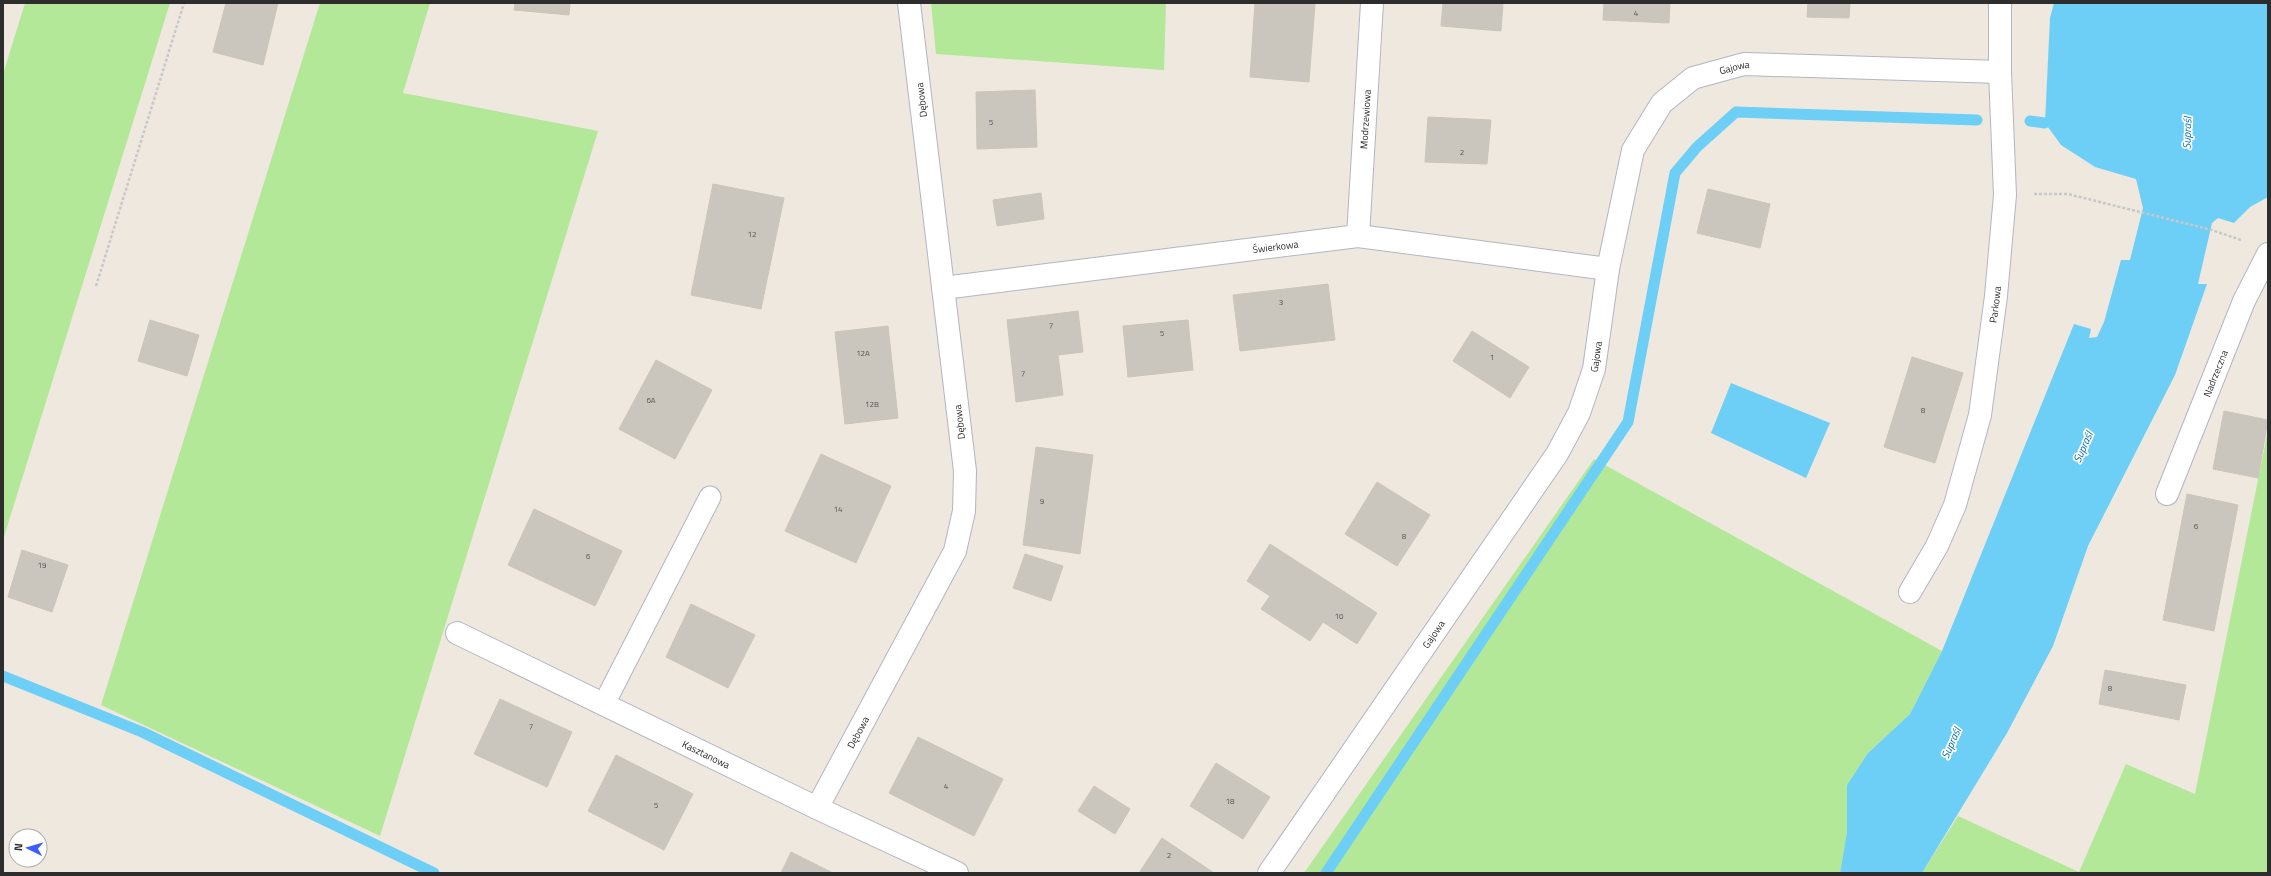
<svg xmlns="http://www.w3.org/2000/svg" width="2271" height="876" viewBox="0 0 2271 876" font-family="'Titillium Web',sans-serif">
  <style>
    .green { fill: #b3e899 }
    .water { fill: #6dcff6 }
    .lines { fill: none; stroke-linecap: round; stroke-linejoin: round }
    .stream { stroke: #6dcff6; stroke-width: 11 }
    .building { fill: #cbc6bd; stroke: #cbc5b8 }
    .lane-casing { stroke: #b3b5c1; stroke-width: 23 }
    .street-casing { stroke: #b3b5c1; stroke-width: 24 }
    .path { stroke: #c8c8c8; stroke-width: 2.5; stroke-dasharray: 3 2; stroke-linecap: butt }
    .lane { stroke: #fff; stroke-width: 21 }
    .street { stroke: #fff; stroke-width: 22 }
    .labels { text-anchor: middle; stroke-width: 3.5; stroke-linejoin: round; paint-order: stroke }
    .number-label { font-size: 8px; fill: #545351 }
    .street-label { font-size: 10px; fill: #2d2d2d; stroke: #fff }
    .water-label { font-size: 11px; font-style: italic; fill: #066ea8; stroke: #fff }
  </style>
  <rect width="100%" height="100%" fill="#efe8df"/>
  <path class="green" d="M25,3H170L3,540V74Z
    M320,3H430L403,93L598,131L380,836L101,705Z
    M931,3H1166L1164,70L936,54Z
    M2268,430V873H1922L1958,816L2079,872L2126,764L2195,794Z
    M1594,459L1942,651L1910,714L1868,753L1847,785V832L1840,873H1304Z"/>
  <path class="water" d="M2054,3H2268V197L2250,207L2234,223L2218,218L2212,223L2198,284H2207L2175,375L2088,546L2053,646L2007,733L1922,873H1840L1847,832V785L1868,753L1910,714L1942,651L2074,324L2091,329L2089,338L2097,337L2104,322L2121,260H2130L2143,208L2136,179L2095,167L2061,145L2045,123L2050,18Z
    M1731,383L1830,423L1806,478L1711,433Z"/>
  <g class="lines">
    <path class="stream" d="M2030,121L2045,123
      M3,676L142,732L434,873
      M1326,873L1628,422L1675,173L1697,147L1736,112L1977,120"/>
  </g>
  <path class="building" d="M226,3H278L263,65L213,52Z
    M515,3H570L569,15L514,10Z
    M1255,3L1315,4L1309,82L1250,77Z
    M1443,3H1503L1501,31L1441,26Z
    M1604,3H1670L1669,23L1603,20Z
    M1808,3H1850L1849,18L1807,17Z
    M1035,90L1037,147L977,149L976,92Z
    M1428,117L1491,120L1487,164L1425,162Z
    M713,184L784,198L761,309L691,295Z
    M1708,189L1770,204L1760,248L1697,233Z
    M1041,193L1044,219L997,226L993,200Z
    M1328,284L1335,340L1240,351L1233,295Z
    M1078,311L1083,352L1058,355L1063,395L1016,402L1007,320Z
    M150,320L199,335L187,376L138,361Z
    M1188,320L1193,370L1128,377L1123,326Z
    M888,326L898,418L845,424L835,332Z
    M1472,331L1529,367L1510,398L1453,361Z
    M1912,357L1963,373L1935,463L1884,447Z
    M656,360L712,390L675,459L619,429Z
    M2224,411L2268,420L2258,478L2213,469Z
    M1036,447L1093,455L1080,554L1023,545Z
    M821,454L891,486L856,563L785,531Z
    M1377,482L1430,515L1397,566L1345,534Z
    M2187,494L2238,505L2214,631L2163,620Z
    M534,509L622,551L595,606L508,565Z
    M1270,544L1377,613L1357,644L1323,622L1310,641L1261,609L1270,596L1247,581Z
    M22,550L68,565L52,612L8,597Z
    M1025,554L1063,566L1051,601L1013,588Z
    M691,604L755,635L728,688L666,657Z
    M2105,670L2186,685L2179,720L2099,704Z
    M500,699L572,732L547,787L474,754Z
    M918,737L1003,779L974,836L889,793Z
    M616,755L693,794L664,850L588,811Z
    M1216,763L1270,797L1243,839L1190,806Z
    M1094,786L1130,809L1115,834L1078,811Z
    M1162,838L1214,873H1139Z
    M791,852L833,873H781Z"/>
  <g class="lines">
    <g class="lane-casing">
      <path id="lane" d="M604,704L710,497"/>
    </g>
    <g class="street-casing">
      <g id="street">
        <path id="s1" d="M1358,236L1372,3"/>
        <path id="s2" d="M943,288L1358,236L1608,269"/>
        <path id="s3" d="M2167,494L2244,301L2268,254"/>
        <path id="s4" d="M1910,592L1937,546L1955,505L1980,415L1996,296L2005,195L2000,72V3"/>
        <path id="s5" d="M457,633L817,808L957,873"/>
        <path id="s6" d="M817,808L955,551L964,511L965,471L909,3"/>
        <path id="s7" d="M1269,873L1557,454L1579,413L1594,369L1608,269L1633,150L1662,103L1693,78L1744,64L2000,72"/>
      </g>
    </g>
    <path class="path" d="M2034,194H2068L2212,230L2241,240
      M96,286L184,3"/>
    <use href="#lane" class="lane"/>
    <use href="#street" class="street"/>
  </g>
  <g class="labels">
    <g class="number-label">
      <text x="1636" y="16">4</text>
      <text x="991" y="125">5</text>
      <text x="1462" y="155">2</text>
      <text x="752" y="237">12</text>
      <text x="1281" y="305">3</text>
      <text x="1051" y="328">7</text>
      <text x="1162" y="336">5</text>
      <text x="863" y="356">12A</text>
      <text x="1492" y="360">1</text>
      <text x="1023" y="376">7</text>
      <text x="651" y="403">6A</text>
      <text x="872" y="407">12B</text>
      <text x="1923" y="413">8</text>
      <text x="1042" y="504">9</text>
      <text x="838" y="512">14</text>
      <text x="2196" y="529">6</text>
      <text x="1404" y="539">8</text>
      <text x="588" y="559">6</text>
      <text x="42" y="568">19</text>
      <text x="1339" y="619">10</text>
      <text x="2110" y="691">8</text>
      <text x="531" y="729">7</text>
      <text x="946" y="789">4</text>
      <text x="1230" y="804">18</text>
      <text x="656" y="808">5</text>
      <text x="1169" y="858">2</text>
    </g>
    <g class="street-label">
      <text dy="4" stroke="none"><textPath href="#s7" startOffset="962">Gajowa</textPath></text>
      <text transform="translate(921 100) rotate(-97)" y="4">Dębowa</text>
      <text dy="4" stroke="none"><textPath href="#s1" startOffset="117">Modrzewiowa</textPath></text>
      <text dy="4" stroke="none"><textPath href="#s2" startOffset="335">Świerkowa</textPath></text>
      <text dy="4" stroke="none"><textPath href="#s4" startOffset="303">Parkowa</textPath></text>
      <text dy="4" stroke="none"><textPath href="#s7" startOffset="614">Gajowa</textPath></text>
      <text dy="4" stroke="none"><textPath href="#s3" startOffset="130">Nadrzeczna</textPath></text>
      <text transform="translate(959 422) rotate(-97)" y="4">Dębowa</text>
      <text dy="4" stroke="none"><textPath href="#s7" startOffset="290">Gajowa</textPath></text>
      <text dy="4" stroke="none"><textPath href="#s6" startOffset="86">Dębowa</textPath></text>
      <text dy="4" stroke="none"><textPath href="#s5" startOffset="277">Kasztanowa</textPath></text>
    </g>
    <g class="water-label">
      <text transform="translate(2187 133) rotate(-88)" y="4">Supraśl</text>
      <text transform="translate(2083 447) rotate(-66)" y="4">Supraśl</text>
      <text transform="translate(1951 743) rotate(-66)" y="4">Supraśl</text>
    </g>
  </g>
  <rect width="2271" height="876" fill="none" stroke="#2d2d2d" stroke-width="8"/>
  <g transform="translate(28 848) rotate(275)"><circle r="19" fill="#ffffff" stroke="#ababab"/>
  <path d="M0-3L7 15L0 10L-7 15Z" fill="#3c5dff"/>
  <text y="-6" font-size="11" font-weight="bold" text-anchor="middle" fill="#2d2d2d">N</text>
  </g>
</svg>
